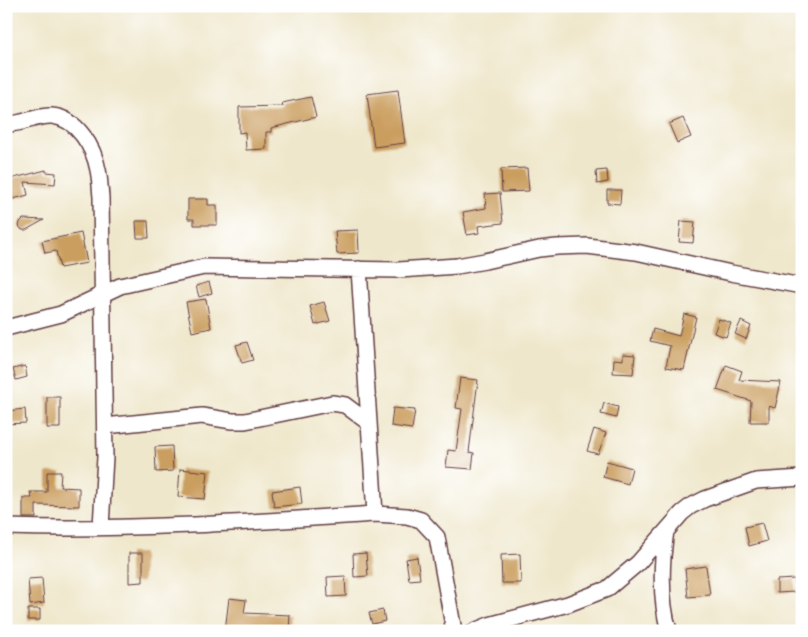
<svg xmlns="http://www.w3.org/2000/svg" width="808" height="637" viewBox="0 0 808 637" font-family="'IM FELL DW Pica',serif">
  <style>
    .building { fill: #ca9e5f }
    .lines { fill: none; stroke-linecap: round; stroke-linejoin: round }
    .street-casing { stroke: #633d43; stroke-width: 18 }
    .street { stroke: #fff; stroke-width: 15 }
  </style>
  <rect width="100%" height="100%" fill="#fff"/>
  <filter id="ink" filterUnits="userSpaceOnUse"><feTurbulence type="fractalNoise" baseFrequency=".02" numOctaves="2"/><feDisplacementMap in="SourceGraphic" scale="10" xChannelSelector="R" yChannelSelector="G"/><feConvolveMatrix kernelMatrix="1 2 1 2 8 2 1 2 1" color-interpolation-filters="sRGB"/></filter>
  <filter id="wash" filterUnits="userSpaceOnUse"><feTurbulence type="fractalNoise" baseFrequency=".0096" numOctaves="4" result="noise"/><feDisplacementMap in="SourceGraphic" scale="20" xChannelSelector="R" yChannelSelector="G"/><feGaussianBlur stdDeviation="1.12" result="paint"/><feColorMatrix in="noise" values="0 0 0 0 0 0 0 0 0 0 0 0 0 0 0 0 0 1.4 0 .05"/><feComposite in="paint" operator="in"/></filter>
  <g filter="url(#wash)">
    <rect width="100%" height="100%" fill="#efe7cb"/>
    <g id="blocks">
      <path class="building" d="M398,90L405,143L374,147L367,94Z
        M311,97L316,117L271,128V132H266V149L246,150L245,132L239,133V107L283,106L282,103Z
        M683,118L691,137L677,143L669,124Z
        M527,168L529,191L502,192L501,169Z
        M46,170V172L56,173L55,184L25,182L28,195L13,199L10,188L13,187L10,179Z
        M607,170L608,182L597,184L596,171Z
        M607,190H621L620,204L607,203Z
        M500,193L503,223L478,226L479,233L467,235L463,212L486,208L485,194Z
        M188,199H208V205H217V225H194V219H188Z
        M23,219L44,220L26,230H22L19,226L20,222Z
        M136,221H148L149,238H137Z
        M681,221L695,222L693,243L679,242Z
        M358,230L359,253L337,254L335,231Z
        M81,233L87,263L60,268L56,251L45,253L42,241Z
        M209,282L212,293L199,297L196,286Z
        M206,299L211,328L192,332L186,302Z
        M324,302L330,321L315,325L310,306Z
        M684,314L696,317L684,370L666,367L670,346L650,341L653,329L679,336Z
        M719,319L731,323L726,337L714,333Z
        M741,321L751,326L746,339L735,334Z
        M247,342L253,360L242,363L236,345Z
        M623,354L635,355L633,374L613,373L614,359L623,360Z
        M726,365L742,371L739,380L781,382L775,408L769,406V422H750L751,401L717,390Z
        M25,366L27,377L16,380L13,369Z
        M460,378L478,380L469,452L474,453L472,469L446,467L448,450L456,451L462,409L456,408Z
        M47,397H60V428H47Z
        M604,403L618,407L616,418L601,414Z
        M393,408L415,410L412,429L391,426Z
        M25,409L26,423L6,424V411Z
        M594,429L606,433L598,454L587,451Z
        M172,446L173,471L156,472L155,447Z
        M607,461L632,468L628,484L603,477Z
        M180,469L208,472L205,499L178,497Z
        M47,472H61L60,487L79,488V506L36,505V518H23V498H32L30,492H47Z
        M300,487L302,504L274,507L272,491Z
        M762,523L767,541L749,546L745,527Z
        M129,553H143V582L129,583Z
        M366,553L368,576L354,577L353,554Z
        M520,554L521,583H502L501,555Z
        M417,557L420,579L409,580L406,559Z
        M706,566L710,595L688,597L685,569Z
        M345,576L346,596L328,597L327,577Z
        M42,578L44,603L30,605L28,579Z
        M795,579V592L777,593V580Z
        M229,598L246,600L244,613L290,615L289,631L242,629V631H225Z
        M28,609H40V620H28Z
        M383,610L385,621L372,624L369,613Z"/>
    </g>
  </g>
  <g filter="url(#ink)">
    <use href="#blocks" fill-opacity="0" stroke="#633d43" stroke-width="1"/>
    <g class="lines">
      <g class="street-casing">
        <path id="street" d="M6,124C22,125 36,115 52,116C77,118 94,148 98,170C100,179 100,188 101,197L105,457L101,527
          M359,269L375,514
          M6,328L61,314L120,286L204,267L399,270L457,266L485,261L539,249L557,247L587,246L636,252L731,273L802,286
          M105,426L202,416L232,421H245L332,403L345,405L369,423
          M6,527C129,531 252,522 375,514L407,516L421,520L437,537L454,631
          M666,531C661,564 660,599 669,631
          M474,631L489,625L568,604L607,589L638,563L682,513L691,506L705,499L756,481L802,478"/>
      </g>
      <use href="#street" class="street"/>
    </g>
  </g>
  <rect width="808" height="637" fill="none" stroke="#fff" stroke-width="25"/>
</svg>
